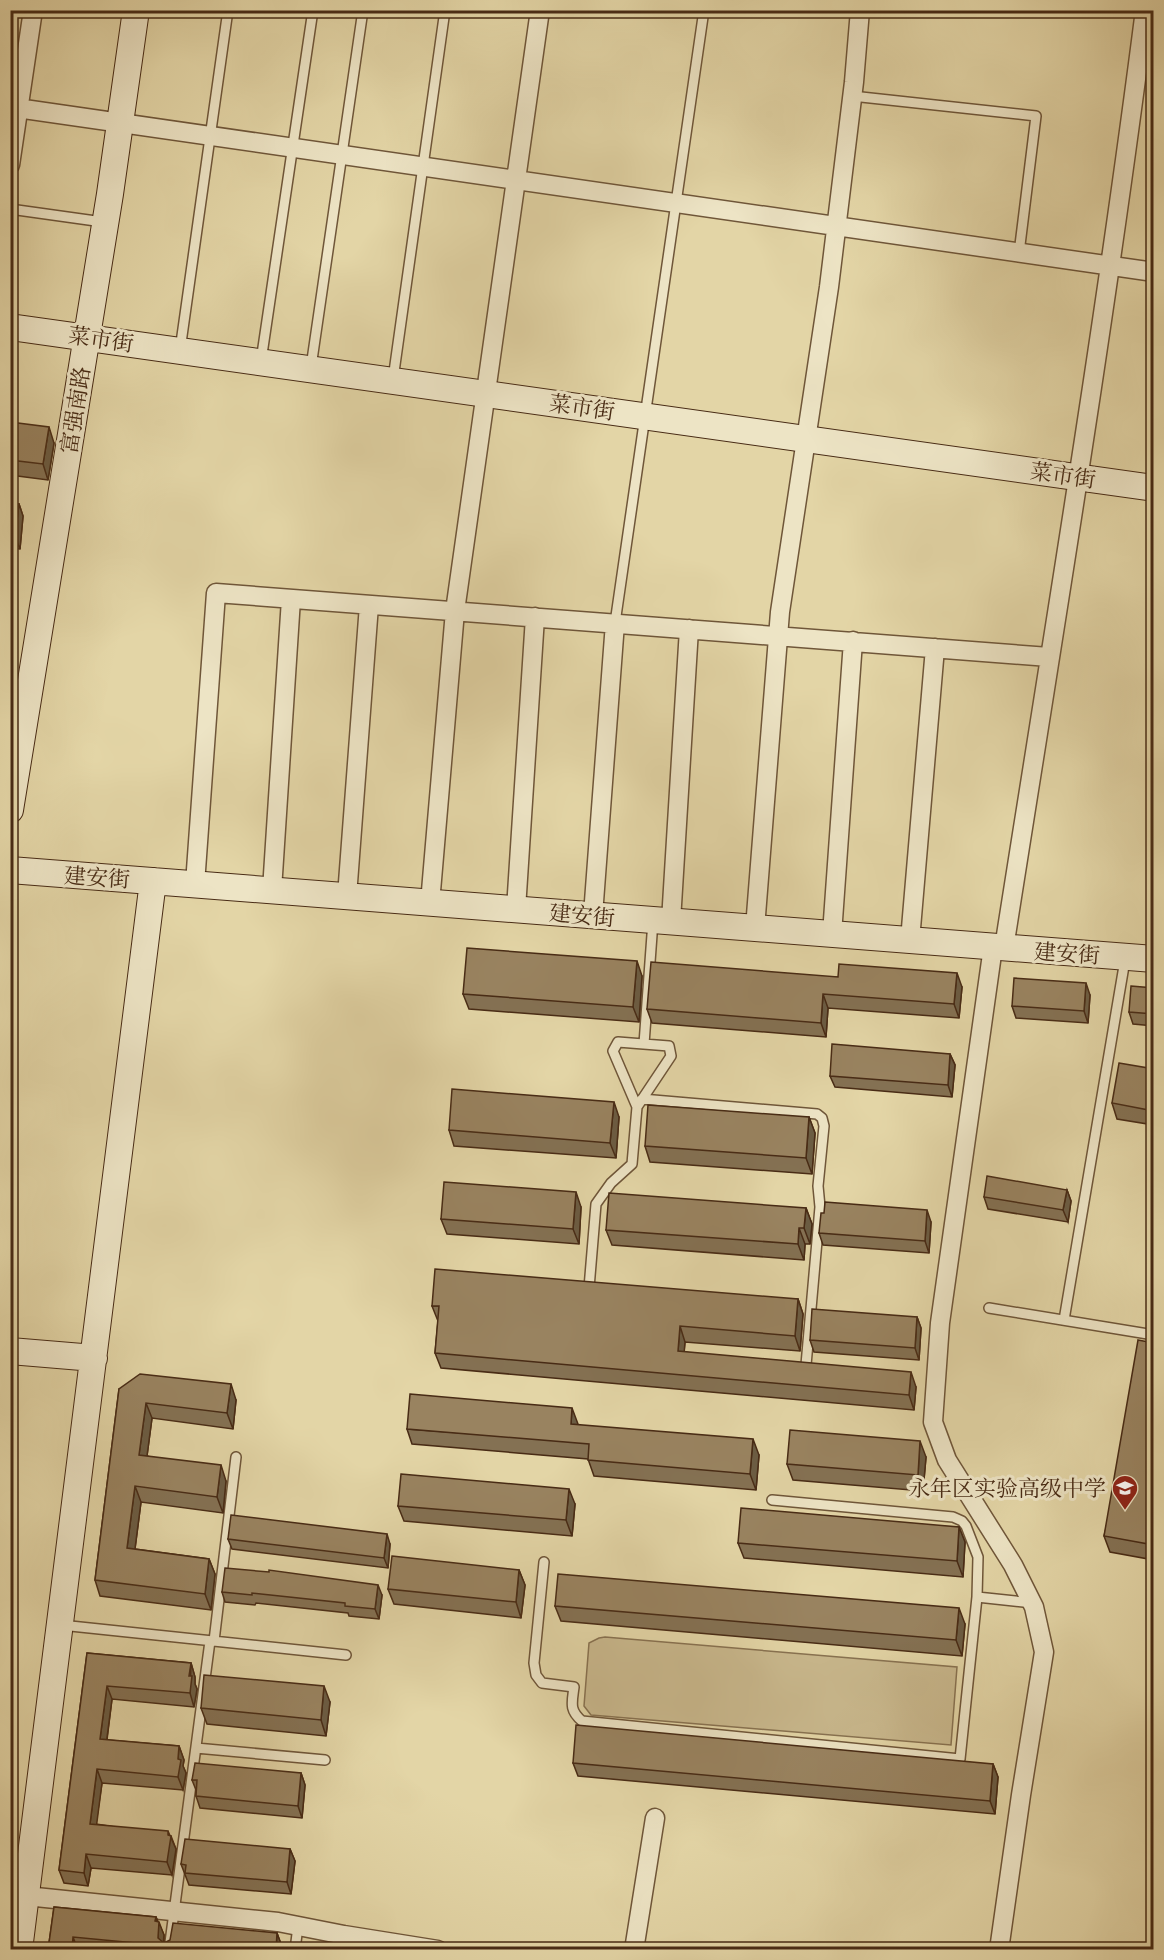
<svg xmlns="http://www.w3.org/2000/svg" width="1164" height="1960" viewBox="0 0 1164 1960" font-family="'Sorts Mill Goudy','Noto Serif SC',serif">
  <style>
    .green { fill: #c9b88d; stroke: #887251; stroke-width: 1.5 }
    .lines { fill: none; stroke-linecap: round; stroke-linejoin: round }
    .lane-casing { stroke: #6f5639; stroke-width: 12 }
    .street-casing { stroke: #6f5639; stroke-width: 21 }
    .secondary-casing { stroke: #482b15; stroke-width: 28 }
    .lane { stroke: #ede4c5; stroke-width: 9 }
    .street { stroke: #ede4c5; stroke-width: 18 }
    .secondary { stroke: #ede4c5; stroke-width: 26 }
    .wall { fill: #847153; stroke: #482b15; stroke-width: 1.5 }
    .shaded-wall { fill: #6b5c43; stroke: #482b15; stroke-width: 1.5 }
    .building { fill: #998360; stroke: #482b15; stroke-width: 1.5 }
    .labels { text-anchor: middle; stroke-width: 6; stroke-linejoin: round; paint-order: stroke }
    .street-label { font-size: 22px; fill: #482b15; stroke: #ede4c5 }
    .poi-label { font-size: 22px; fill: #482b15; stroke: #ede4c5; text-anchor: end }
  </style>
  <rect width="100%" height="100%" fill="#e3d5a6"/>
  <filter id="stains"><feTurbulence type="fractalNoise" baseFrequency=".00333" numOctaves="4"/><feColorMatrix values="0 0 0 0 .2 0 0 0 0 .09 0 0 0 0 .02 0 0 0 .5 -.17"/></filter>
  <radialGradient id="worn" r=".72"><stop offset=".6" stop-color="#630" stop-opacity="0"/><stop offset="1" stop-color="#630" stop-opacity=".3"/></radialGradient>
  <path class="green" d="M605,1637L957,1667L951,1745L591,1715L584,1706L589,1643L599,1638Z"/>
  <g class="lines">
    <g class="lane-casing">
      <path id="lane" d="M852,96L1036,116L1019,253
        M10,209L103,222
        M180,350L228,10
        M261,361L313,10
        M311,367L363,10
        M393,379L445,10
        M615,623L704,10
        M644,1044L653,921
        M642,1099L817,1114L822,1118L824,1126L818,1186L820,1207L806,1365
        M589,1288L596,1204L611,1183L632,1164L637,1107L671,1056L669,1046L618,1042L613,1051L637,1107
        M989,1308L1154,1335
        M1064,1320L1125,960
        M772,1500L953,1517L962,1521L966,1526L978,1557L977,1597
        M544,1562L534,1663L536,1675L542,1683L574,1687C572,1703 569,1710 582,1721L960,1759L977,1597L1033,1603
        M61,1625L346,1655
        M214,1641L236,1457
        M196,1748L325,1760
        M169,1950L210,1641
        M295,1950L298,1926"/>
    </g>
    <g class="street-casing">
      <path id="street" d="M10,107L1154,272
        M10,165L33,10
        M195,884L216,593L1049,657
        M272,890L291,599
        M347,896L369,605
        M430,903L455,611L540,10
        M516,909L535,617
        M593,915L615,623
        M671,921L689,629
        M755,928L780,612L829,287L854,82L860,10
        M832,934L853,641
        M910,940L935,648
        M993,947L940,1323L933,1422L947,1460L1013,1565L1034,1607L1044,1652L1021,1795L999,1950
        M1004,948C1053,636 1105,324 1145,10
        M26,1896L278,1922L344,1935L438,1950
        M634,1950L655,1818"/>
    </g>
    <g class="secondary-casing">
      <path id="secondary" d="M10,327L1154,488
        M10,810L110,194L136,10
        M10,870L1154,959
        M10,1351L94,1358
        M19,1950L153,881"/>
    </g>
    <use href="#lane" class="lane"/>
    <use href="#street" class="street"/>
    <use href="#secondary" class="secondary"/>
  </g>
  <path class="wall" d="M10,422L54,443L48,480L10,475Z
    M10,503L19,504L23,516L20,549L10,548Z
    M10,584L16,600L14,632L10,631Z
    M642,976L639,1022L469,1009L463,994Z
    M838,977L962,987L959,1018L828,1008L826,1037L652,1023L647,1009Z
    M1154,988V1026L1133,1024L1129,1012Z
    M1090,995L1088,1023L1016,1018L1012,1006Z
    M950,1054L955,1065L952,1097L835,1087L830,1076Z
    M1154,1069V1125L1117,1119L1112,1103Z
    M619,1117L616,1158L454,1146L449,1130Z
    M809,1117L815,1133L812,1174L650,1162L645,1146Z
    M1067,1190L1071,1201L1068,1222L988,1209L984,1197Z
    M581,1207L579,1244L447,1234L441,1219Z
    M806,1208L812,1224L810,1244H805L804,1260L612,1245L606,1230Z
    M931,1222L929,1253L823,1245L819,1233Z
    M798,1299L803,1314L800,1351L685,1342L684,1352L916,1387L914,1410L441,1368L435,1353L438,1321L432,1306Z
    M917,1317L921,1328L919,1360L814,1352L810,1340Z
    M1154,1343V1560L1110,1552L1104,1536Z
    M119,1389L236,1400L233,1429L152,1418L147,1456L226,1481L223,1513L141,1502L135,1549L209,1559L215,1574L211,1610L100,1596L95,1580Z
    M407,1429L759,1455L756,1490L594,1476L588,1459L412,1444Z
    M926,1457L923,1491L793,1480L787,1464Z
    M575,1504L572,1536L404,1521L398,1506Z
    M959,1527L965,1542L963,1577L744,1558L738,1543Z
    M228,1539L390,1544L388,1568L232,1549Z
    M519,1570L525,1585L521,1618L394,1604L388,1589Z
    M222,1592L382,1595L379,1619L349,1616L348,1613L256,1603L255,1605L225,1602Z
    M555,1606L965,1624L962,1656L561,1621Z
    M87,1653L191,1663L195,1677V1684L197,1689L194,1707L112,1699L107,1740L179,1746L184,1760L183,1766L186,1773L183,1790L102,1783L96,1824L171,1836L176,1849L172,1875L91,1868L88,1886L64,1883L59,1870Z
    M330,1702L326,1736L207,1724L201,1708Z
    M573,1763L993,1764L998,1777L995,1814L578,1776Z
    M301,1773L305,1785L302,1818L200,1808L196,1796V1790L192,1780Z
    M290,1849L295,1861L291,1894L189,1885L181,1864Z
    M54,1907L156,1917L164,1935V1943L277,1933L282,1947V1950H48Z"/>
  <path class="shaded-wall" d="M49,427L54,443L48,480L43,464Z
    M19,504L23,516L20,549L15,537Z
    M10,584L16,600L14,632L10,623Z
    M637,961L642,976L639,1022L633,1007Z
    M957,973L962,987L959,1018L954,1004Z
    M1086,983L1090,995L1088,1023L1084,1011Z
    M823,994L828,1008L826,1037L821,1023Z
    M950,1054L955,1065L952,1097L948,1085Z
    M614,1102L619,1117L616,1158L610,1143Z
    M809,1117L815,1133L812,1174L806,1158Z
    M1067,1190L1071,1201L1068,1222L1063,1210Z
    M576,1192L581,1207L579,1244L573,1229Z
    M806,1208L812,1224L810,1244L804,1228Z
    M927,1210L931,1222L929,1253L925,1241Z
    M799,1228L805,1244L804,1260L798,1244Z
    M798,1299L803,1314L800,1351L795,1336Z
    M917,1317L921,1328L919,1360L915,1348Z
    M680,1326L685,1342L683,1366L678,1351Z
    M911,1372L916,1387L914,1410L909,1395Z
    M231,1384L236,1400L233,1429L227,1413Z
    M146,1403L152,1418L145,1471L139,1455Z
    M572,1408L578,1424L576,1439L571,1424Z
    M753,1439L759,1455L756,1490L750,1474Z
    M920,1441L926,1457L923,1491L918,1475Z
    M221,1465L226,1481L223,1513L217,1497Z
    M135,1486L141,1502L133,1564L127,1548Z
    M569,1489L575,1504L572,1536L566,1520Z
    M959,1527L965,1542L963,1577L957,1561Z
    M387,1534L390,1544L388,1568L384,1558Z
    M209,1559L215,1574L211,1610L205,1594Z
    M519,1570L525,1585L521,1618L516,1602Z
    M378,1585L382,1595L379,1619L375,1609Z
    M959,1608L965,1624L962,1656L956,1640Z
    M191,1663L195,1677V1684L197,1689L194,1707L190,1693Z
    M107,1686L112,1699L105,1753L100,1739Z
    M324,1686L330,1702L326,1736L321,1720Z
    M179,1746L184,1760L183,1766L186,1773L183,1790L178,1777V1759Z
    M993,1764L998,1777L995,1814L990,1801Z
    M97,1769L102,1783L95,1837L90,1824Z
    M301,1773L305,1785L302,1818L298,1806Z
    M168,1831L176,1849L172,1875L167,1862Z
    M290,1849L295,1861L291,1894L287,1882Z
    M86,1854L91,1868L88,1886L84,1873Z
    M156,1917L159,1926V1922L164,1935L163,1946L158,1938Z
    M277,1933L282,1947V1950H276Z
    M73,1937L78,1950H72Z"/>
  <path class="building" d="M10,422L49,427L43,464L10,460Z
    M10,503L19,504L15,537H10Z
    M467,948L637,961L633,1007L463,994Z
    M651,962L838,977L839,964L957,973L954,1004L823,994L821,1023L647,1009Z
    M1014,978L1086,983L1084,1011L1012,1006Z
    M1131,986L1154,988V1014L1129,1012Z
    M832,1044L950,1054L948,1085L830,1076Z
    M1119,1063L1154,1069V1111L1112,1103Z
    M452,1089L614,1102L610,1143L449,1130Z
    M648,1105L809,1117L806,1158L645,1146Z
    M987,1176L1067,1190L1063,1210L984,1197Z
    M444,1182L576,1192L573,1229L441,1219Z
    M609,1193L806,1208L804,1228H799L798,1244L606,1230Z
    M825,1202L927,1210L925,1241L819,1233L821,1213H824Z
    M435,1269L798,1299L795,1336L680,1326L678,1351L911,1372L909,1395L435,1353L439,1306H432Z
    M812,1309L917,1317L915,1348L810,1340Z
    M1138,1340L1154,1343V1545L1104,1536Z
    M140,1374L231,1384L227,1413L146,1403L139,1455L221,1465L217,1497L135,1486L127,1548L209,1559L205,1594L95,1580L119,1389Z
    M410,1394L572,1408L571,1424L753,1439L750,1474L588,1460L589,1444L407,1429Z
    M790,1430L920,1441L918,1475L787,1464Z
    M401,1474L569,1489L566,1520L398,1506Z
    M741,1508L959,1527L957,1561L738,1543Z
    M231,1515L387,1534L384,1558L228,1539Z
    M392,1556L519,1570L516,1602L388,1589Z
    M225,1568L269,1572V1570L378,1585L375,1609L345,1606V1603L252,1593V1595L222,1592Z
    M558,1574L959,1608L956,1640L555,1606Z
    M87,1653L191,1663L189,1676H192L190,1693L107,1686L100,1739L179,1746L178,1759L181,1760L178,1777L97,1769L90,1824L168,1831V1835L171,1836L167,1862L86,1854L84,1873L59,1870Z
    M204,1675L324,1686L321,1720L201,1708Z
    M576,1725L993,1764L990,1801L573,1763Z
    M195,1763L301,1773L298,1806L196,1796L197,1780H192Z
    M185,1839L290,1849L287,1882L185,1873L186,1865L181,1864Z
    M54,1907L156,1917L155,1921L159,1922L158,1938L164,1943L170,1940L173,1923L277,1933L276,1950H177V1947L73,1937L72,1950H48Z"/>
  <defs>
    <g id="school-pin" transform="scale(1.35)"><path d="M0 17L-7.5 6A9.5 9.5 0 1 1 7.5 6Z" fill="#8f2418" stroke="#ede4c5"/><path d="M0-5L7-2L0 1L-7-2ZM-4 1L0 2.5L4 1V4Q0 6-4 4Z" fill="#fff"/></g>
  </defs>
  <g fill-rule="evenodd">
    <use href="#school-pin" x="1125" y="1488"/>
  </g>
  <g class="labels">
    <g class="street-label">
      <text transform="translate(101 339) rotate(8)" y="8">菜市街</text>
      <text transform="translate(582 407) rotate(8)" y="8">菜市街</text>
      <text transform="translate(75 410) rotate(-81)" y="8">富强南路</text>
      <text transform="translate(1063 475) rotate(8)" y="8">菜市街</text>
      <text transform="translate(97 877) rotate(4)" y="8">建安街</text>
      <text transform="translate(582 915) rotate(5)" y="8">建安街</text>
      <text transform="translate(1067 953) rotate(4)" y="8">建安街</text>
    </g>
    <g class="poi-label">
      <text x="1106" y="1496">永年区实验高级中学</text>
    </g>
  </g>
  <rect width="1164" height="1960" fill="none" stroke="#e3d5a6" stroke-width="36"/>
  <rect x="12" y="12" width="1140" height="1936" fill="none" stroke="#482b15" stroke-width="3"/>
  <rect x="18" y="18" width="1128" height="1924" fill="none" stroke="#482b15" stroke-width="1.5"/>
  <rect width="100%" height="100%" filter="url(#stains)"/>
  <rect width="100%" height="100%" fill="url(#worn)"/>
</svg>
